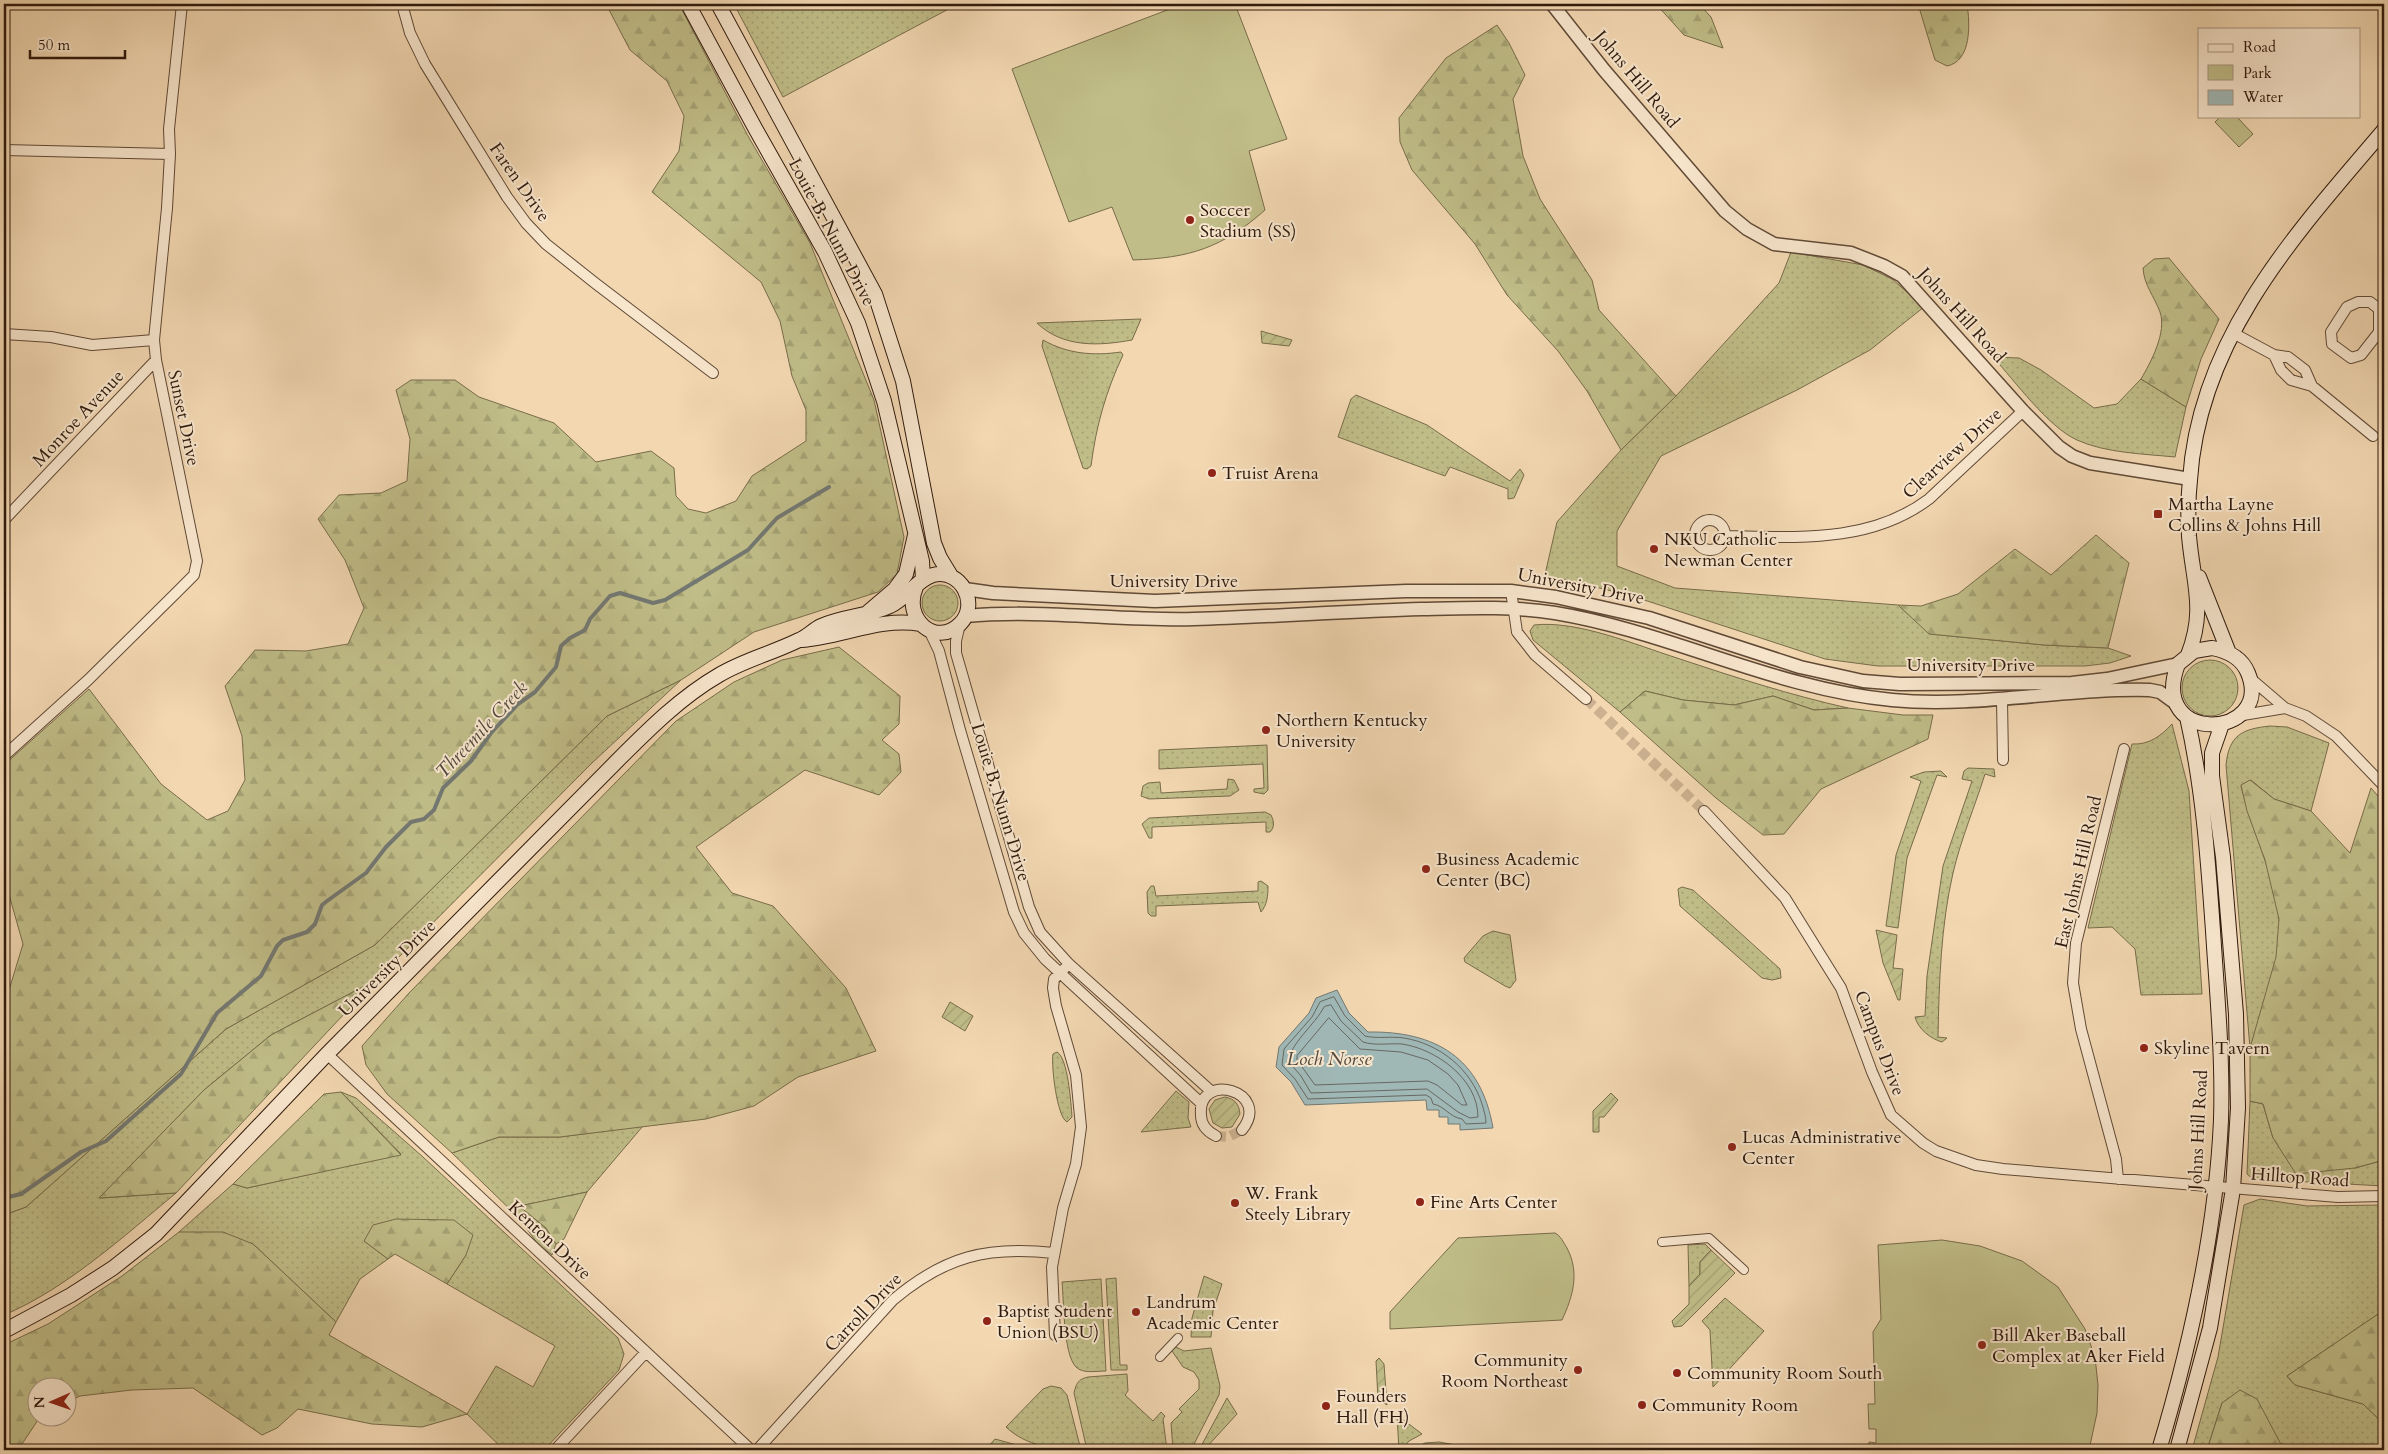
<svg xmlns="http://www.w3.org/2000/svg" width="2388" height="1454" viewBox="0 0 2388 1454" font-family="Cardo,serif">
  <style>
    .grass { fill: url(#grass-dots); stroke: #786c4a }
    .forest { fill: url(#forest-firs); stroke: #786c4a }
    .park { fill: #c0bd88; stroke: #786c4a }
    .garden { fill: url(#garden-furrows); stroke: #786c4a }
    .water { fill: #9fb7b5; stroke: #737872 }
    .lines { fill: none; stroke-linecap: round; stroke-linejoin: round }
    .shore { stroke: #686861; stroke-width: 1 }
    .stream { stroke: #737872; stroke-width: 4 }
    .minor-tunnel { stroke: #cbb190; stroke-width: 10; stroke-dasharray: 10 5; stroke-linecap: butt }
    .pedestrian-casing { stroke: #604936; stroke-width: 10 }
    .minor-casing { stroke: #604936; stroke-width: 12 }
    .tertiary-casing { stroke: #604936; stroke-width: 15 }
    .secondary-casing { stroke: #301a0d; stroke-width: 16 }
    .pedestrian { stroke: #f7e5cc; stroke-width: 8 }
    .minor { stroke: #f7e5cc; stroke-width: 10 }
    .tertiary { stroke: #f7e5cc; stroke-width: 12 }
    .secondary { stroke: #f7e5cc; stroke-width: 14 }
    .poi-dot { fill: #8f2418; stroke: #f7e5cc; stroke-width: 2 }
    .labels { text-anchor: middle; stroke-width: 4; stroke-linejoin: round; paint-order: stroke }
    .street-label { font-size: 18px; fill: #301a0d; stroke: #f7e5cc }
    .poi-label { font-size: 18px; fill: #301a0d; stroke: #f7e5cc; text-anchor: start }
    .water-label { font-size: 19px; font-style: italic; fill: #51493f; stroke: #f7e5cc }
  </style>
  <defs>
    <pattern id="grass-dots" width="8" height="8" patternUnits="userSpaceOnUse" patternTransform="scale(1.25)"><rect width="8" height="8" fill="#c0bd88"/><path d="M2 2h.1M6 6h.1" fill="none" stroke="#a5a274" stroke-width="1.8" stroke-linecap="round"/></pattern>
    <pattern id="forest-firs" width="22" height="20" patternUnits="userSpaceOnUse" patternTransform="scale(1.25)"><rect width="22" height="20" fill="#c0bd88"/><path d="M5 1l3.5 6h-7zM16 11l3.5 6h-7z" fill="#a5a274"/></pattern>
    <pattern id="garden-furrows" width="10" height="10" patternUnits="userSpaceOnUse" patternTransform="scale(1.25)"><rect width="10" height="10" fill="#c0bd88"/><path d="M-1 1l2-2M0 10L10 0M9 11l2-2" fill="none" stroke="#a5a274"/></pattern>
  </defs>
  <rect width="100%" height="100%" fill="#f2d7b1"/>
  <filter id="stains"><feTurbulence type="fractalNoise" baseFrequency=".004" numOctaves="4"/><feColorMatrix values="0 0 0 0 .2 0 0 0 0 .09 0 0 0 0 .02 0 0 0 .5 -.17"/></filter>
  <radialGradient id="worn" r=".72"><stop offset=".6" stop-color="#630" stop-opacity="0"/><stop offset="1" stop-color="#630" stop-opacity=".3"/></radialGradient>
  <path class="grass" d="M734,4H958L783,97Z
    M1791,252L1863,265L1892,279L1924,307L1870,350L1797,390L1661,456L1617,531V566L1675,588L1898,605L1930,634L2044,645L2108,648L2131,656L2110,663L2085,666H1878L1825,659L1632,596L1567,580L1544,579L1557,522L1621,450L1676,396L1779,283Z
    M1141,319L1132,340C1099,346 1063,348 1037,323Z
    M1043,340C1068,354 1093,356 1121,352L1123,355C1106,391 1096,426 1091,466L1087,469L1083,468L1042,346Z
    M1993,357L2019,358L2041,370L2094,408L2117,404L2141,379L2186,407L2175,457C2145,454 2105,453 2077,440C2048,427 2015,381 1993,357Z
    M1356,395L1427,425L1510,481L1520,469L1524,475L1514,498L1508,499V489L1450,467L1445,476L1338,437L1351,399Z
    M922 603a18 18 0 1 1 36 0a18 18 0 1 1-36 0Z
    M1534,625C1577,620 1636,645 1677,658C1734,677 1790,695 1848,708L1814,710L1773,696L1734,705L1683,700L1645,691L1620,712L1533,640L1530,631Z
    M2182 688a28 28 0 1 1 56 0a28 28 0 1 1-56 0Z
    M681,680L592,763L376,980L271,1035L204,1090L100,1198L176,1193C124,1236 66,1289 4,1315V1215L26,1207L226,1029L375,945L607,716Z
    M2172,724L2189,791L2202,994L2141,995L2135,949L2112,927L2088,928L2132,744C2149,745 2161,736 2172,724Z
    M2270,726L2287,727L2329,743L2311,811L2274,799L2251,780L2241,786C2251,830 2274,872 2279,918C2284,955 2261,1012 2250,1048L2226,765C2229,735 2242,729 2270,726Z
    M1267,745L1268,790L1264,794L1254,792V789L1264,788L1263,764L1159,769V750Z
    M1968,768L1994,769L1995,777L1985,774C1975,806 1961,839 1953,873C1941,925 1939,982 1938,1037L1947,1038L1942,1042C1931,1039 1918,1029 1915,1017L1925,1016L1927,976L1943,866L1972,781L1962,779L1964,771Z
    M1941,771L1947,777L1937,775L1907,858L1898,928L1886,926L1896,855L1921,781L1910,777L1924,772Z
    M1228,779L1234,780L1239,790L1230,796L1149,799L1141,796L1143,786L1148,783L1160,782L1161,793L1227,789Z
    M1265,812L1271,815C1274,821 1275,827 1270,832H1266V822L1152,827V838H1149L1142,824L1149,818Z
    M1261,881L1268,886C1268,896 1267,905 1261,912L1258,902L1156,906V916H1151L1148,913L1147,892L1151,886H1154L1156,896L1258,891V882Z
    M1682,887L1693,890L1780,969L1781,978L1772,980L1762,978L1680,906L1678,889Z
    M1493,931L1510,935L1516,980L1510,988L1505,986L1465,962L1464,958L1483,936Z
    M1057,1052C1068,1058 1071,1103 1072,1117L1067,1122C1057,1117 1051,1066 1053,1054Z
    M1176,1091L1189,1102L1188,1118L1191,1127L1141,1132Z
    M341,1092L356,1098L423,1157L618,1338L624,1354L619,1370L544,1450H504L467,1414L496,1366L533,1387L555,1346L447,1284L466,1255L364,1241L388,1259L360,1279L336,1322L253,1244L179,1232L233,1184L247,1188L401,1154Z
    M2250,1101L2263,1104L2273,1138L2355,1168L2384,1160V1186L2253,1179L2247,1174Z
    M643,1126L587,1192L520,1206L546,1229L556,1244L552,1255L537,1243L520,1219L452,1153L499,1137H560Z
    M2260,1199L2307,1206L2384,1205V1310L2287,1376L2295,1385L2363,1404L2384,1424V1450H2284L2281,1444L2222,1403L2207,1450H2192L2218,1357L2244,1205Z
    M1705,1244L1711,1250L1700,1262V1274L1689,1286L1688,1245Z
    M1204,1276L1222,1284L1213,1311L1211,1337H1191L1192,1318Z
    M1116,1278L1120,1365H1127V1370H1111L1106,1279Z
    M1101,1279L1106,1371C1096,1371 1083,1374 1076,1367C1063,1354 1064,1300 1062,1282Z
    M1725,1298L1764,1331L1713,1387L1710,1330L1702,1321Z
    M1176,1347L1184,1351L1211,1348L1220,1386L1219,1395L1191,1450H1173L1171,1423L1182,1412L1179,1409L1199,1389V1380L1194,1372L1183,1367L1172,1351Z
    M1127,1374L1128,1391L1125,1395L1153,1421L1161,1412L1165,1416L1163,1419L1167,1450H1087L1074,1393C1076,1384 1078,1379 1088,1377Z
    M1051,1386L1061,1388L1067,1395L1081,1450C1054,1450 1026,1446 1006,1427L1043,1389Z
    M1227,1398L1237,1414L1204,1450H1199Z
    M1397,1415L1422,1434L1409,1441L1401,1450H1399Z
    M995,1439L1035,1450H985Z"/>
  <path class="forest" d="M606,4H679L748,136L810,243L874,400L904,537L897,574L878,592L754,632L681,680L607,716L375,945L226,1029L26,1207L4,1215V993L9,990L23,944L4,877V765L89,689L161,784L207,820L228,811L245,780L242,736L225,686L255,650L306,651L348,644L364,608L345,560L318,519L339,495L381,493L407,481L410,439L396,390L411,380H455L479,397L554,423L596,462L651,451L674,468L676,496L688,509L706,513L736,501L752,476L806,441V410L792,376L780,321L761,282L652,192L679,151L684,116L667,81L630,50Z
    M1656,4H1699L1711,17L1723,48L1684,35Z
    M1918,4H1967C1970,23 1972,61 1947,66L1935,60Z
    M1497,25L1509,43L1525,75L1513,99L1523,156L1540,199L1592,280L1599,310L1676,396L1621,450L1587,391L1558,351L1507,295L1475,244L1412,170L1400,142L1399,118L1446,58Z
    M2169,258L2219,319L2201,359L2186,407L2141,379C2151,362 2167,332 2160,312C2154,296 2144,285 2143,268L2154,259Z
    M2096,535L2129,563L2108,648L2044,645L1929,634L1898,605L1921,606L1958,594L2015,549L2051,575Z
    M839,647L900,696L899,724L882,740L899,754L901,772L879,795L805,770L696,847L732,893L773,906L846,988L876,1051L798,1077L754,1106L706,1119L560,1137H499L452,1153L387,1094L366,1065L362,1046L409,993L676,721L734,682L782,660Z
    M1645,691L1683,700L1734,705L1773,696L1814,710L1848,708L1903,715H1933L1928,739L1821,789L1784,834L1763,835L1716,798L1620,712Z
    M2250,780L2274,799L2311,811L2350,853L2371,788L2384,803V1160L2355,1168L2296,1174L2273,1138L2263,1104L2250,1101V1048L2276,957L2279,919L2265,860L2247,811L2241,785Z
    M376,980L176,1193L99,1198L204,1090L271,1035Z
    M341,1092L401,1155L247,1188L233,1184L324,1094Z
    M587,1192L564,1239L556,1244L546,1228L519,1206Z
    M396,1219L454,1220L473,1235L466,1255L447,1284L395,1254L388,1259L364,1241L373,1225Z
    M179,1232H223L253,1244L336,1322L329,1335L467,1414L422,1427L372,1424L298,1409L277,1428L262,1435L193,1388L132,1390L80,1396L68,1402V1386H38V1416L40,1417L18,1450H4V1345L48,1324L122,1276Z
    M2384,1310V1424L2363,1404L2295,1385L2287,1376Z
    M2240,1390L2257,1399L2284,1450H2207L2222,1403Z"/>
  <path class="park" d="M1183,4H1235L1287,139L1249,151L1265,210C1222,248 1190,258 1133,260L1112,207L1069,222L1012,69Z
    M2221,116H2236L2253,134L2239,147L2215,122Z
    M1555,1233C1561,1236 1563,1242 1567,1248C1580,1273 1573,1296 1562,1320L1390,1329V1312L1458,1238Z
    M1942,1240L1980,1246L2022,1261L2058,1287L2085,1329L2095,1357L2098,1385L2097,1413L2089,1450H1868L1869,1442L1876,1443V1429H1869L1868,1404H1875L1873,1332L1881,1319L1878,1245Z
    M1439,1442L1456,1445L1469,1450H1411L1425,1443Z"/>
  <path class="garden" d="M1261,331L1292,340L1289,346L1262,343Z
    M1876,930L1897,935L1893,968L1903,969L1900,1000H1898L1883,963Z
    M950,1002L973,1016L965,1031L942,1017Z
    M1611,1093L1618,1100L1604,1117H1599V1132H1593V1111Z
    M1225,1097C1235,1099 1239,1104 1240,1114L1232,1127L1222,1128L1213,1123L1209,1109L1215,1100Z
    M1711,1250L1735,1273L1682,1326L1674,1327L1672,1321L1689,1304V1286L1700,1274V1262Z
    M1379,1358L1384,1364L1387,1405L1378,1399L1376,1361Z"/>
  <path class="water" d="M1337,990L1349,1013L1368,1032C1436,1031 1481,1058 1493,1128L1460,1130V1124H1448V1117H1439V1110H1427L1426,1100L1305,1105L1291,1082L1276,1067L1279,1047L1309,1013L1316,998Z"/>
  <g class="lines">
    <path class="shore" d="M1334,997L1345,1016L1365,1036C1377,1039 1391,1036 1404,1038C1440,1044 1471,1069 1482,1104C1484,1111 1486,1117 1486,1123L1466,1124L1462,1119C1449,1117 1445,1106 1433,1104L1431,1098L1426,1095L1308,1099L1295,1079L1282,1065L1284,1049L1312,1017L1320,1002Z
      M1331,1005L1341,1021L1363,1042C1375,1046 1389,1043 1402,1044C1436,1049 1478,1079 1478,1117L1470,1118L1458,1112L1427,1089L1311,1093L1301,1076L1289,1062C1289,1044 1315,1025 1324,1007Z
      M1329,1018L1360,1049L1401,1052L1428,1060L1448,1074L1458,1085L1467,1105H1462L1437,1085L1428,1081L1315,1085L1297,1060V1056Z"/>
    <path class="stream" d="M4,1198L21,1194L81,1152L106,1141L181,1074L217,1013L261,976L277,946L283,940L307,932L315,924L322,905L327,901L366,873L386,847L411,822L424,819L434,810L443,788L471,761L491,733L518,704L535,692L556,667L561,646L570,638L585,630L590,619L610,596L620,593L653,603L665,600L748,550L777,518L829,487"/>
    <path class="minor-tunnel" d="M1586,699L1704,811
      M1216,1136L1228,1137L1242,1130"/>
    <g class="pedestrian-casing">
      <path id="pedestrian" d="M1662,1242L1709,1238L1744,1270
        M1160,1357L1178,1338"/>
    </g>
    <g class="minor-casing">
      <path id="minor" d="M402,4L410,33L425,64L507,197L526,223L546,244L595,283L713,373
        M4,150L170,154
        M2358,302H2370L2379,309V332L2361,355L2351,358L2332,344L2331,332L2347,307Z
        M2233,333L2274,355L2288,357L2305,370L2312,386
        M4,334L51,337L92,345L154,340
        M2274,355L2281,370L2291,380L2312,386L2373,436
        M4,520L156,360
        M1695 535a15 15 0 1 1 30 0a15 15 0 1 1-30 0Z
        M1725,536C1796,537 1869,544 1929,499L2023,411
        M1511,591L1517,632L1535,655L1586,699
        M960,624L956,641V653L1029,907L1040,932L1069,964L1212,1092
        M929,630L939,651L960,730L1014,912L1024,933L1045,959L1202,1104
        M2250,678L2285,708L2306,716L2336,736L2384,786
        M2002,700L2003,760
        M2243,715L2285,708
        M4,756L88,680L175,594L194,575L197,561L156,360L154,340L167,208L170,154L169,129L182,4
        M1704,811L1785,898L1841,988L1872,1072L1891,1115L1923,1143L1936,1151L1976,1165L2003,1169L2338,1197L2384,1196
        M327,1054L751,1450
        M1216,1136C1208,1132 1201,1125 1201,1115C1197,1070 1273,1091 1242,1130
        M2118,1179L2116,1159L2081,1029L2073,983L2076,943L2124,749
        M1055,1335L1052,1267L1063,1208L1076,1164L1081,1127L1076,1075L1056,1006L1053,988L1054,979L1064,969
        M555,1450L646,1352
        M757,1450L893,1300C945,1256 987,1246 1054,1253"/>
    </g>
    <g class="tertiary-casing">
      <path id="tertiary" d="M1552,4L1604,70L1725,211L1747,229L1774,244L1851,253L1884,266L1902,276L2023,411L2059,447L2072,456L2090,463L2190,479
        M965,589L993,593L1155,601L1406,591H1511L1556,597L1649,618L1800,667L1863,681L1900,684L2072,683L2107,679L2178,664
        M966,616C1042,609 1118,621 1194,619C1270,617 1346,611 1422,609C1466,608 1511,606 1555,613C1670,632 1775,689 1892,700C1978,708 2064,688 2150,690L2160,692L2175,703"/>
    </g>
    <g class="secondary-casing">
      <path id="secondary" d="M688,4L755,128L825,252L858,323L884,401L922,561L923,580
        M718,4L875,294L903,381L934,543L940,558L951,576
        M2199,577L2229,653
        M868,612L895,589L906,574L915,535
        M801,640C842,637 879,617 921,624
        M2212,648C2228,651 2242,658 2248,673C2275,739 2147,747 2178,664L2194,651Z
        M2188,655C2206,609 2193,583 2189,536C2188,518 2188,498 2190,480C2199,338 2297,232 2384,130
        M4,1331L71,1295L113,1268L156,1234L327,1054L618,760C649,729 681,697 719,675C744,660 773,653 799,640C807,637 813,630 821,626C843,616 869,616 890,606C906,599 916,580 933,575C961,568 980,604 960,624C936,648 902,619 916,587
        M2159,1450C2191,1343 2216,1232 2221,1120C2223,1057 2217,994 2213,931C2208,859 2203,788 2187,717
        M2177,1450L2210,1328L2233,1189L2238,1108L2236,1014L2223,857L2212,776V753L2222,724"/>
    </g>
    <use href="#pedestrian" class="pedestrian"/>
    <use href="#minor" class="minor"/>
    <use href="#tertiary" class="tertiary"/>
    <use href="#secondary" class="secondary"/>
  </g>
  <g class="poi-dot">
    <circle cx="1190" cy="220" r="5"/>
    <circle cx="1212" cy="473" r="5"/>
    <rect x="2153" y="509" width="10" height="10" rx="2.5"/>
    <circle cx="1654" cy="549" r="5"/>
    <circle cx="1266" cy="730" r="5"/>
    <circle cx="1426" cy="869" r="5"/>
    <circle cx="2144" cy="1048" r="5"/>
    <circle cx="1732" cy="1147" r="5"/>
    <circle cx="1420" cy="1202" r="5"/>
    <circle cx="1235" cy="1203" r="5"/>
    <circle cx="1136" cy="1312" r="5"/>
    <circle cx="987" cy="1321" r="5"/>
    <circle cx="1982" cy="1345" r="5"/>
    <circle cx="1578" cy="1370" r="5"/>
    <circle cx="1677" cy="1373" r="5"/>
    <circle cx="1642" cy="1405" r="5"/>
    <circle cx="1326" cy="1406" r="5"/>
  </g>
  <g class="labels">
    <g class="street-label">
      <text transform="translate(1637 79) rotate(50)" y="6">Johns Hill Road</text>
      <text transform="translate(520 182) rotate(55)" y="6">Faren Drive</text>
      <text transform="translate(832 232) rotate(62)" y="6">Louie B. Nunn Drive</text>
      <text transform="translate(1962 315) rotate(48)" y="6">Johns Hill Road</text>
      <text transform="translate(78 418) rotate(-47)" y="6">Monroe Avenue</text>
      <text transform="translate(184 418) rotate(78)" y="6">Sunset Drive</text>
      <text transform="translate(1952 453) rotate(-42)" y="6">Clearview Drive</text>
      <text x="1174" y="587">University Drive</text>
      <text transform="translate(1581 586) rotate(11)" y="6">University Drive</text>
      <text x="1971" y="671">University Drive</text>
      <text transform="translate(1001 802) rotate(73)" y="6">Louie B. Nunn Drive</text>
      <text transform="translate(2078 872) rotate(-77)" y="6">East Johns Hill Road</text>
      <text transform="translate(387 968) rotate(-45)" y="6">University Drive</text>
      <text transform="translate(1880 1043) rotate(69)" y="6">Campus Drive</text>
      <text transform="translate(2198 1130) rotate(-87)" y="6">Johns Hill Road</text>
      <text transform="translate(2300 1177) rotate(4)" y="6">Hilltop Road</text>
      <text transform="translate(550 1240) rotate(43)" y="6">Kenton Drive</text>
      <text transform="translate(863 1312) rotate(-46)" y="6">Carroll Drive</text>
    </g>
    <g class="poi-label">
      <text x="1200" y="216">Soccer<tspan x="1200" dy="21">Stadium (SS)</tspan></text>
      <text x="1222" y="479">Truist Arena</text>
      <text x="2168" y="510">Martha Layne<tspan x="2168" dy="21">Collins &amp; Johns Hill</tspan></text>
      <text x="1664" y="545">NKU Catholic<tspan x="1664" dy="21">Newman Center</tspan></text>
      <text x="1276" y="726">Northern Kentucky<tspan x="1276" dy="21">University</tspan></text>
      <text x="1436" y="865">Business Academic<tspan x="1436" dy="21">Center (BC)</tspan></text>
      <text x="2154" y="1054">Skyline Tavern</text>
      <text x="1742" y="1143">Lucas Administrative<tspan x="1742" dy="21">Center</tspan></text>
      <text x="1245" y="1199">W. Frank<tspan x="1245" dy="21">Steely Library</tspan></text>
      <text x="1430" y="1208">Fine Arts Center</text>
      <text x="1146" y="1308">Landrum<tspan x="1146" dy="21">Academic Center</tspan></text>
      <text x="997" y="1317">Baptist Student<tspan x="997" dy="21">Union (BSU)</tspan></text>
      <text x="1992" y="1341">Bill Aker Baseball<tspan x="1992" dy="21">Complex at Aker Field</tspan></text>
      <text x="1568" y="1366" text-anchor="end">Community<tspan x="1568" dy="21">Room Northeast</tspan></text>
      <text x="1687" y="1379">Community Room South</text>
      <text x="1336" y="1402">Founders<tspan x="1336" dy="21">Hall (FH)</tspan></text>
      <text x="1652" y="1411">Community Room</text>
    </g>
    <g class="water-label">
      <text transform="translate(481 729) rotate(-47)" y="7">Threemile Creek</text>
      <text x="1329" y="1065">Loch Norse</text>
    </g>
  </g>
  <rect width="2388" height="1454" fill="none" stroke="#f2d7b1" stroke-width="20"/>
  <rect x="5" y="5" width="2378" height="1444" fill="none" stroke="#301a0d" stroke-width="2.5"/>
  <rect x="10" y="10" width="2368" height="1434" fill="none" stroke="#301a0d"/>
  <rect x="2198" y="28" width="162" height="90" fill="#f7e5cc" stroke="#a79480"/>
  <rect x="2208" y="44" width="25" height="8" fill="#f7e5cc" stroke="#a79480"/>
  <text x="2243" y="52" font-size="15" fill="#301a0d">Road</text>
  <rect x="2208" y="65" width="25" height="15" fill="#c0bd88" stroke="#a79480"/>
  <text x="2243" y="78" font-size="15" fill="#301a0d">Park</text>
  <rect x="2208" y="90" width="25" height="15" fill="#9fb7b5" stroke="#a79480"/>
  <text x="2243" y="102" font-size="15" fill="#301a0d">Water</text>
  <g transform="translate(52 1402) rotate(268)"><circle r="24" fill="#f7e5cc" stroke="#a79480"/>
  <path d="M0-4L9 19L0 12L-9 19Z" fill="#8f2418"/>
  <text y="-8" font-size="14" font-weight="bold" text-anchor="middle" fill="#301a0d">N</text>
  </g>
  <path d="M30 50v8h95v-8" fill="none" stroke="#301a0d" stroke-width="2.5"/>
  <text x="38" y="50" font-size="15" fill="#301a0d" stroke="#f7e5cc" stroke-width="4" paint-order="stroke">50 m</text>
  <rect width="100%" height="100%" filter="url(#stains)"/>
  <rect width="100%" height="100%" fill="url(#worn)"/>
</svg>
